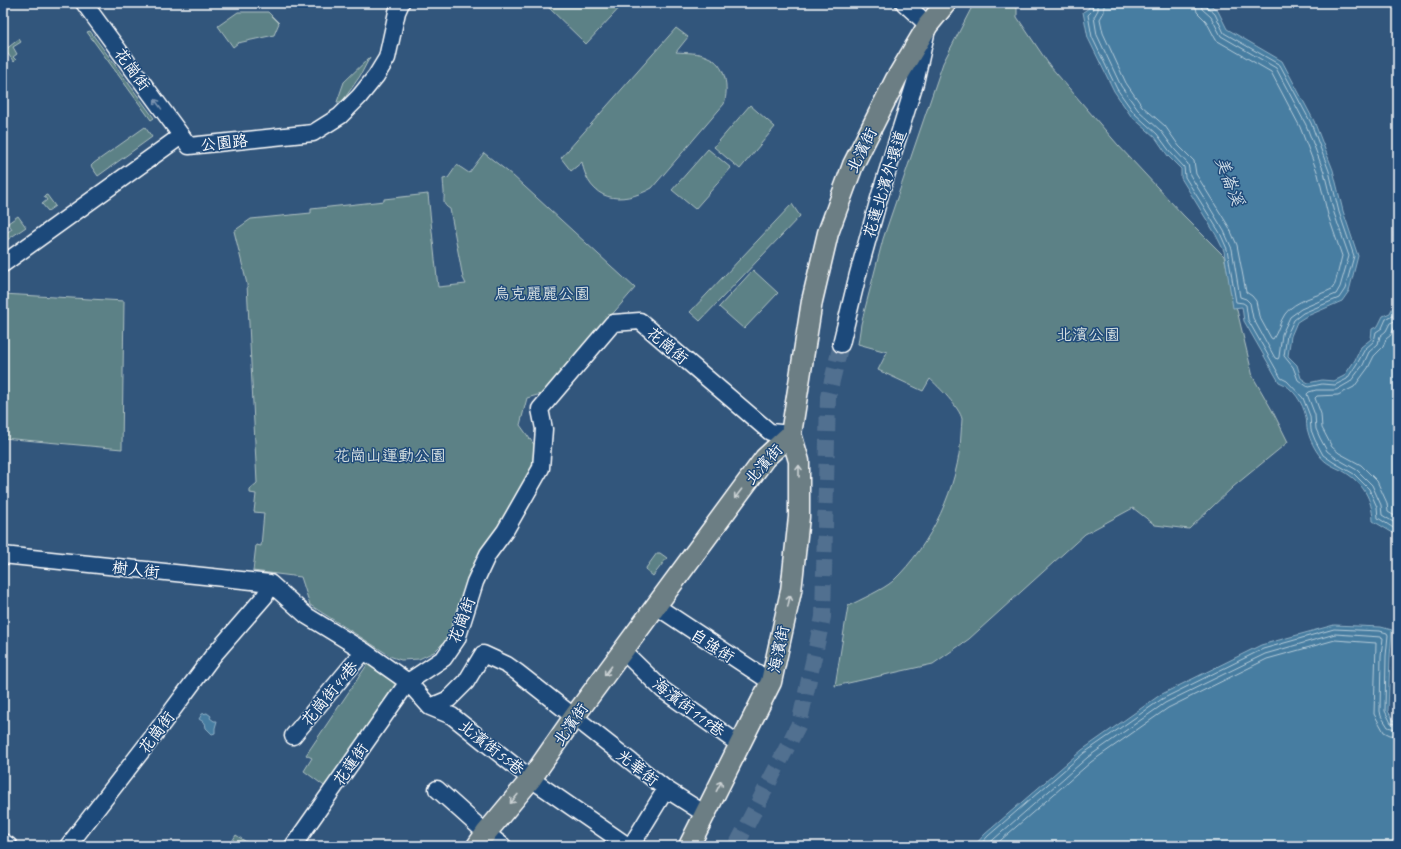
<svg xmlns="http://www.w3.org/2000/svg" width="1401" height="849" viewBox="0 0 1401 849" font-family="Caveat,'LXGW WenKai TC',sans-serif">
  <style>
    .green { fill: #5c8186; stroke: #aec0c2 }
    .water { fill: #467da1; stroke: #90b1c7 }
    .lines { fill: none; stroke-linecap: round; stroke-linejoin: round }
    .shore { stroke: #b5cbd9; stroke-width: 1 }
    .minor-tunnel { stroke: #516f90; stroke-width: 16; stroke-dasharray: 16 8; stroke-linecap: butt }
    .minor-casing { stroke: #fff; stroke-width: 19 }
    .major-casing { stroke: #fff; stroke-width: 23 }
    .minor { stroke: #1f4a7a; stroke-width: 16 }
    .major { stroke: #6c7e84; stroke-width: 20 }
    .oneway { stroke: #7992af }
    .oneway2 { stroke: #ccd2d4 }
    .labels { text-anchor: middle; stroke-width: 3; stroke-linejoin: round; paint-order: stroke }
    .street-label { font-size: 16px; fill: #fff; stroke: #1f4a7a }
    .park-label { font-size: 16px; fill: #d6e0e1; stroke: #1f4a7a }
    .water-label { font-size: 17px; font-style: italic; fill: #d1dee8; stroke: #1f4a7a }
  </style>
  <rect width="100%" height="100%" fill="#32567c"/>
  <filter id="ink" filterUnits="userSpaceOnUse"><feTurbulence type="fractalNoise" baseFrequency=".025" numOctaves="2"/><feDisplacementMap in="SourceGraphic" scale="8" xChannelSelector="R" yChannelSelector="G"/><feConvolveMatrix kernelMatrix="1 2 1 2 8 2 1 2 1" color-interpolation-filters="sRGB"/></filter>
  <g filter="url(#ink)">
    <path class="green" d="M544,3H624L586,44Z
      M974,3H1017V17L1050,66L1118,145L1183,215L1224,256L1253,377L1272,410L1288,442L1233,487L1189,529L1155,525L1133,508L1085,534L969,639L933,664L835,686L848,606C860,600 884,589 893,581C931,545 959,486 961,434C961,429 962,424 962,419C960,408 938,386 930,379L923,391L878,370L887,352L858,344L861,324L883,239L943,63Z
      M238,12H268L279,23L274,35L238,43L233,47L218,26Z
      M676,28L688,37L676,52C687,53 698,52 708,57C726,64 729,88 724,104L652,188C620,206 589,201 582,162L571,171L561,158Z
      M90,31L154,118L151,120L87,32Z
      M19,39L21,42L13,47L17,54L13,57L16,60L14,62L5,50Z
      M370,57L360,76L342,102H337L344,82Z
      M750,105L775,127L740,169L714,147Z
      M145,127L152,137L98,176L91,166L94,163Z
      M708,149L731,168L695,209L672,190Z
      M484,153L512,175L635,288L550,386L541,394L527,398L520,425L535,446L530,479L467,584L448,638L434,652L419,659L401,660L392,657L310,605L301,577L253,571L256,545L261,546L264,513L254,512L256,494L250,493V489L257,483L247,284L234,231L251,219L311,213V209L384,201V199L428,194L438,287L466,284L463,278L450,209C441,204 445,200 444,192C444,188 443,183 443,179L448,178L457,165L469,173Z
      M47,195L55,206L48,211L42,204L47,200L44,196Z
      M792,204L800,216L700,321L690,312Z
      M18,216L26,227L7,240L3,235L12,229L8,223Z
      M753,270L778,293L744,329L719,307Z
      M3,294L124,301L122,449L3,438Z
      M657,553H660L667,558L653,576L647,571L646,568Z
      M369,662L401,683L327,788L304,771L312,758L306,755Z
      M236,835L252,846H229Z"/>
    <path class="water" d="M1088,3H1208L1218,11L1227,29L1282,61L1314,121L1333,170L1343,211L1358,256L1349,291L1342,301L1305,317L1297,322L1291,336L1288,356L1297,365L1301,378L1308,383L1322,380L1334,381L1344,376L1355,360L1361,347L1371,339L1372,329L1378,326L1383,316L1390,313L1393,307L1398,305V536L1373,521C1372,498 1363,483 1343,471C1335,467 1326,464 1320,456C1315,450 1310,440 1308,432C1306,427 1307,422 1306,417C1303,403 1293,387 1279,382L1244,321L1242,307L1233,308L1224,251L1216,235L1181,178V169L1168,156L1155,137L1131,116L1114,91L1088,38L1083,12L1089,8Z
      M1334,625L1381,627L1392,630L1390,657L1388,711L1394,721L1398,722V846H974L985,834L1082,750L1160,695L1261,645Z
      M207,713L211,716L210,718L214,721H217L215,728V733L212,734L206,728L205,723L199,719L202,714Z"/>
    <g class="lines">
      <path class="shore" d="M1092,3L1093,10L1088,15L1092,37L1117,89L1134,113L1157,134L1171,153L1184,167L1185,177L1220,233L1227,249L1236,302L1243,303L1246,305L1248,320L1281,378L1287,381L1303,398L1310,416L1311,430L1315,440L1323,455L1333,462L1354,474L1369,489L1377,507L1378,518L1398,531
        M1098,3V10L1094,17L1097,35L1121,86L1138,110L1161,131L1175,150L1188,164L1190,175L1224,231L1232,249L1240,297L1246,299L1250,303L1253,318L1275,358L1278,359L1279,357L1282,334L1290,317L1301,309L1336,294L1340,287L1349,256L1334,213L1324,172L1306,125L1276,68L1221,36L1211,17L1202,9L1201,3
        M1104,3V12L1100,19L1103,33L1126,83L1142,106L1165,126L1179,146L1194,161L1196,174L1229,227L1237,245L1246,292L1252,296L1256,301L1259,316L1271,338L1273,339C1278,332 1280,321 1285,314C1295,300 1318,296 1332,289L1335,284L1342,256L1328,215L1318,174L1300,127L1271,72L1216,40L1206,21L1197,12L1195,3
        M1206,3L1207,7L1215,14L1224,33L1280,65L1311,123L1329,171L1339,212L1354,256L1345,289L1339,298L1303,313L1294,320L1287,335L1284,356L1293,367L1298,380L1308,387L1322,384L1335,385L1347,379L1358,362L1365,349L1374,341L1376,332L1382,328L1386,319L1393,316L1396,310L1398,309
        M1398,318L1395,321L1390,323L1386,331L1380,336L1378,344L1369,352L1363,365L1350,382L1336,390H1316L1309,392L1307,394L1315,415L1316,429L1320,438L1327,451L1336,458L1357,470L1372,485L1381,505L1382,515L1398,525
        M1398,326L1394,328L1391,335L1386,339L1383,347L1374,356L1368,368L1354,387L1338,395L1317,396L1315,398L1321,414L1322,428L1332,447L1339,453L1361,465L1377,481L1387,503L1388,512L1398,518
        M979,846L988,836L1084,753L1162,699L1263,649L1334,629L1380,631L1387,633L1388,635L1386,656L1385,711L1391,723L1398,725
        M986,846L1088,757L1165,703L1265,654L1335,634L1381,637L1383,638L1381,656L1380,711L1381,716L1388,727L1398,730
        M994,846L1091,762L1168,708L1267,659L1335,640L1376,643L1374,714L1384,732L1390,735L1398,736"/>
      <path class="minor-tunnel" d="M736,846L799,724L823,617L828,397L841,344"/>
      <g class="minor-casing">
        <path id="minor" d="M84,3L189,146L313,133L340,116L359,97L376,76L387,58L397,12L401,3
          M3,264L181,136
          M841,344L858,274L880,195L915,83L928,25L904,3
          M3,555L270,583
          M270,583L307,616L364,651L408,682L430,707L452,716L531,779L628,846
          M656,606L771,682
          M623,651L663,690L740,745
          M430,707L449,699L466,682L483,654L507,665L517,672L666,789L705,814
          M293,736L364,651
          M437,789L486,833L503,846
          M3,842L9,846
          M68,846L151,739L212,657L265,596L270,583
          M293,846L408,682L444,658L457,639L475,582L488,554L505,531L541,468L544,429L540,409L613,323L640,321L770,432L791,434
          M631,846L666,789"/>
      </g>
      <g class="major-casing">
        <path id="major" d="M477,846L486,833L531,779L574,717L765,458L791,434L812,301L828,233L853,165L896,79L928,25L946,3
          M689,846L771,682L791,591L799,517V461L791,434"/>
      </g>
      <use href="#minor" class="minor"/>
      <use href="#major" class="major"/>
    </g>
    <defs><path id="oneway-shaft" d="M-6 0H5M1.5-3L5.5 0L1.5 3" fill="none" stroke-width="1.6" stroke-linecap="round" stroke-linejoin="round"/></defs>
    <use class="oneway" href="#oneway-shaft" transform="translate(158 104) rotate(-126)"/>
    <g class="oneway2">
      <use href="#oneway-shaft" transform="translate(799 471) rotate(-90)"/>
      <use href="#oneway-shaft" transform="translate(738 494) rotate(127)"/>
      <use href="#oneway-shaft" transform="translate(789 601) rotate(-78)"/>
      <use href="#oneway-shaft" transform="translate(608 671) rotate(127)"/>
      <use href="#oneway-shaft" transform="translate(719 786) rotate(-63)"/>
      <use href="#oneway-shaft" transform="translate(514 799) rotate(130)"/>
    </g>
  </g>
  <g class="labels">
    <g class="street-label">
      <text transform="translate(133 69) rotate(54)" y="6">花崗街</text>
      <text transform="translate(224 142) rotate(-6)" y="6">公園路</text>
      <text transform="translate(861 150) rotate(-64)" y="6">北濱街</text>
      <text transform="translate(884 184) rotate(-73)" y="6">花蓮北濱外環道</text>
      <text transform="translate(668 345) rotate(40)" y="6">花崗街</text>
      <text transform="translate(763 464) rotate(-48)" y="6">北濱街</text>
      <text transform="translate(136 569) rotate(6)" y="6">樹人街</text>
      <text transform="translate(461 620) rotate(-69)" y="6">花崗街</text>
      <text transform="translate(713 645) rotate(33)" y="6">自強街</text>
      <text transform="translate(778 649) rotate(-78)" y="6">海濱街</text>
      <text transform="translate(329 693) rotate(-50)" y="6">花崗街44巷</text>
      <text transform="translate(689 707) rotate(37)" y="6">海濱街119巷</text>
      <text transform="translate(570 724) rotate(-55)" y="6">北濱街</text>
      <text transform="translate(156 732) rotate(-53)" y="6">花崗街</text>
      <text transform="translate(492 747) rotate(38)" y="6">北濱街55巷</text>
      <text transform="translate(350 764) rotate(-55)" y="6">花蓮街</text>
      <text transform="translate(638 767) rotate(38)" y="6">光華街</text>
    </g>
    <g class="park-label">
      <text x="542" y="299">烏克麗麗公園</text>
      <text x="1088" y="340">北濱公園</text>
      <text x="390" y="461">花崗山運動公園</text>
    </g>
    <g class="water-label">
      <text transform="translate(1230 181) rotate(69)" y="6">美崙溪</text>
    </g>
  </g>
  <rect width="1401" height="849" fill="none" stroke="#1f4a7a" stroke-width="16"/>
  <rect x="8" y="8" width="1385" height="833" fill="none" stroke="#fff" stroke-width="1.5" filter="url(#ink)"/>
</svg>
